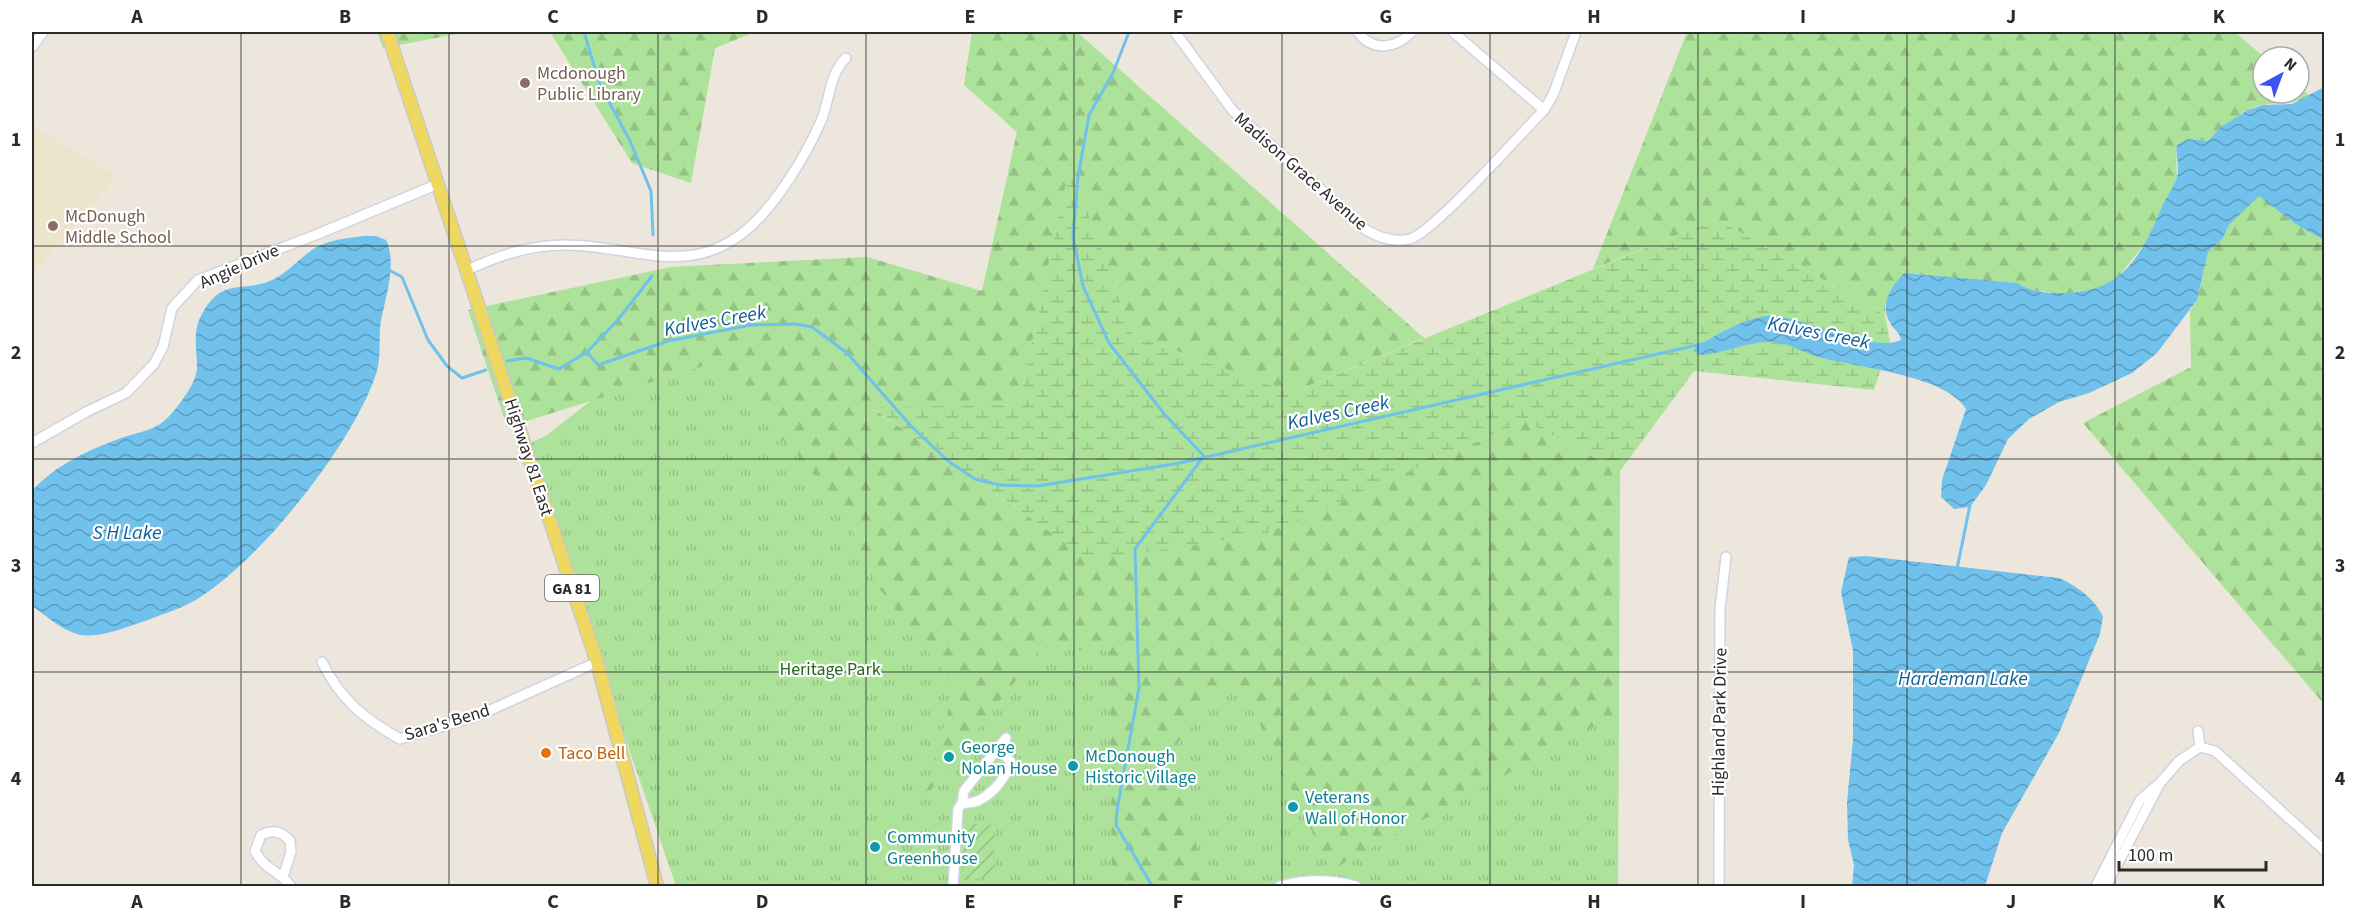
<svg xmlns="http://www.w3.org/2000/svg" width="2356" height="918" viewBox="0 0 2356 918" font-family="'Source Sans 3',sans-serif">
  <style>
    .education { fill: #ede5cb }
    .grass { fill: url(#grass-tufts) }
    .forest { fill: url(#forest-firs) }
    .wetland { fill: url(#wetland-marsh) }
    .garden { fill: url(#garden-furrows) }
    .water { fill: url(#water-waves) }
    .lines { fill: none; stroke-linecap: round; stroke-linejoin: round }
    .stream { stroke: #70c1ec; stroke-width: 3 }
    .minor-casing { stroke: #d1d3e2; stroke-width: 12 }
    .major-casing { stroke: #c8c8c8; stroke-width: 15 }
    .minor { stroke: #fff; stroke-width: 9 }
    .major { stroke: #eed85f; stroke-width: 12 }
    .grid { fill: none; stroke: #2a2a2a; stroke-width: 1.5; stroke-opacity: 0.55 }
    .education-dot { fill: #8d6e63; stroke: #fff; stroke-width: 2 }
    .food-dot { fill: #e8710a; stroke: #fff; stroke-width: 2 }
    .culture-dot { fill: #0f9aa8; stroke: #fff; stroke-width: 2 }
    .labels { text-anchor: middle; stroke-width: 4.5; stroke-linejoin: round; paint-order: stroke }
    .shield { fill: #fff; stroke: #6a6a6a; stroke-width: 1.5 }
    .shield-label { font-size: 16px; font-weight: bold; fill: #2a2a2a }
    .education-label { font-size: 18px; fill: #785e54; stroke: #fff; text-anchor: start }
    .street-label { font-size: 18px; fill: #2a2a2a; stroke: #fff }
    .park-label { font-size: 18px; fill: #24661b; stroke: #fff }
    .culture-label { font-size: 18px; fill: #0d838f; stroke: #fff; text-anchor: start }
    .food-label { font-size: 18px; fill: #c56008; stroke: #fff; text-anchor: start }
    .water-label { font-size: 20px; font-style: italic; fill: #105e98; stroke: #fff }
    .neatline { fill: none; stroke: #2a2a2a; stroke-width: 2 }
    .grid-label { font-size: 20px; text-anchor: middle; font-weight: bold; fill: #2a2a2a }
  </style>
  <defs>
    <pattern id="grass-tufts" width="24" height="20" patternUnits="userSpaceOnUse" patternTransform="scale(1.5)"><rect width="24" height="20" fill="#ace299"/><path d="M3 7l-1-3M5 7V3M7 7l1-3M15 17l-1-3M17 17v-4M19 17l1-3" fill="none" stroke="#94c284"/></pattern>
    <pattern id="forest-firs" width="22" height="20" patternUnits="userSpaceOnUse" patternTransform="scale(1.5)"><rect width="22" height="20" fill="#ace299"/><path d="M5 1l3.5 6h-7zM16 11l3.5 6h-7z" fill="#94c284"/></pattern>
    <pattern id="wetland-marsh" width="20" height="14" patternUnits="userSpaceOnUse" patternTransform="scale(1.5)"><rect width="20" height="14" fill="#ace299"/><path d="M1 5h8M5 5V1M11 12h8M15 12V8" fill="none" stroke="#94c284"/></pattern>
    <pattern id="garden-furrows" width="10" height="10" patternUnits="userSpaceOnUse" patternTransform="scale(1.5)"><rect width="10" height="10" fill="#ace299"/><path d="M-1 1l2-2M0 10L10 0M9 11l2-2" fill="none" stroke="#94c284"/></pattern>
    <pattern id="water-waves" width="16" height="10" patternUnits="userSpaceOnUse" patternTransform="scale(1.5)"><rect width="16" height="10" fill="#70c1ec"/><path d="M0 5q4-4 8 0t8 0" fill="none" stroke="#5c9dbf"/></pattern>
  </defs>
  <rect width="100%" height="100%" fill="#ece6dc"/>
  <path class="education" d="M32,125L117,176L32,275Z"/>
  <path class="grass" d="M742,282L971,504L1135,531L1531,454L1598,723L1619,713L1618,886H676L525,446L547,435Z"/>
  <path class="forest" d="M377,32H467L383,48Z
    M550,32H755L715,48L691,183L632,163Z
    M972,32H1077L1424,338L1291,393L1133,335L1070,165L1019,404L874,409L1090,560L1262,535L1525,421L1620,471L1619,713L1331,870L1236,676L1172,749L1207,886H1112L1110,651L1041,648L923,800L955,687L879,588L835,497L713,363L507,427L468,310L671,267L867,257L982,291L1017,132L964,85Z
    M1687,32H2235L2264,57L2263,93H2299V87L2309,95C2287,107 2285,101 2264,105C2242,108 2225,127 2208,141L2188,139L2176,151L2177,178L2157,222L2150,237L2118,277L2099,289L2072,295L2029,290L2018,283L1930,277L1915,273L1885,304V315L1717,219L1593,269Z
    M2259,195L2297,225L2324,240V704L2083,423L2191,367L2190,311L2197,300L2208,252L2223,238L2229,225Z"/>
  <path class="wetland" d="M1070,164L1133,335L1291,393L1717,219L1885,315L1890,341L1874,390L1694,371L1620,471L1525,421L1262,535L1090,560L873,408L1019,404Z"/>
  <path class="garden" d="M965,823L994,825L995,876L962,881Z"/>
  <path class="water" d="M2324,87V240L2297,225L2259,196L2229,225L2223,238L2208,252L2197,300L2157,353L2132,373L2089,393L2059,402L2029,419L2008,439L1986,485L1970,507L1954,509L1941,497L1942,480L1966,409C1947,376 1857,367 1822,358C1804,354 1789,342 1769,342C1746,342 1725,353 1702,355L1693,351L1698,345C1718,335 1742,319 1766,316C1798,313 1871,354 1901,340C1900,333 1895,331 1891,324C1878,306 1891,287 1904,273L2018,283C2031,292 2041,292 2056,293C2118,295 2139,262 2161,209C2165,198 2174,188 2177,177C2180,166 2175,155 2177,145L2188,139L2208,141L2221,127L2248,110L2263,105L2292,104Z
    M364,236H376L386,240C397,262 386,297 381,320C378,338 382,356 376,374C353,444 258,564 194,601C178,610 157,616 139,623C125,628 97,638 82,635C63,632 47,616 32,606V491C55,465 89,450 121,438C134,433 153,431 164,421C175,412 197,383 197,368C197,348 192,332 202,314C223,276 241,294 272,280C286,274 299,259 312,250C326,240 347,238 364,236Z
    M1866,556L2059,578C2076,585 2096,600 2103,617L2100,634L2059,733L2002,833L1985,886H1852L1854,865L1848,840L1847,802L1853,740V651L1841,592L1849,557Z"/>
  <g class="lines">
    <path class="stream" d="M584,32L600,85L630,141L651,191L653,235
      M1129,32L1113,73L1089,115L1078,177L1073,237L1083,286L1109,343L1165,415L1204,456
      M387,269L402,277L428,340L447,366L462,378L486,370
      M587,352L598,365L668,341L751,325L795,324L812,327L847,353L911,426L948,461L975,479L1000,485L1038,486L1180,463L1702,344
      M507,361L526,358L559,369L587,352L617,321L652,276
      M1957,569L1970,505
      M1151,884L1116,825L1117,810L1139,688L1135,549L1203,457"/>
    <g class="minor-casing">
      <path id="minor" d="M1175,32L1233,111L1366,230C1380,238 1394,243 1410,239C1434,232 1521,133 1544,110L1553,95L1576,32
        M1358,32C1372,52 1396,49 1412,32
        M1453,32L1544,110
        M32,47L43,32
        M465,271C498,256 528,245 565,245C635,245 691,281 751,226C779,200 806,155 821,121C830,100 829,74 846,58
        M32,443L86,412L126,393L154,364L163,347L172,308L198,280L318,234L438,184
        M322,662C341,700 363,718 400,739L477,716L597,662
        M2198,731L2200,747L2215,751L2324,850
        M998,748L1006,738
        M283,877L291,852L290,841C281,831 273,829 261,835L255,851C263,868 280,872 291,886
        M953,886L958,809L962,803L964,791L998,748L1011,762C1004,782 984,806 962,803
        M1280,886C1307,879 1329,879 1356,886
        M1719,886L1720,609L1726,557
        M2096,886L2140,800L2160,783
        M2106,886L2160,783L2179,761L2200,747"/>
    </g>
    <g class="major-casing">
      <path id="major" d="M387,32L597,662L657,886"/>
    </g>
    <use href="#minor" class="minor"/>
    <use href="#major" class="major"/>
  </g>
  <path class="grid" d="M241,32V886M449,32V886M658,32V886M866,32V886M1074,32V886M1282,32V886M1490,32V886M1698,32V886M1907,32V886M2115,32V886M32,246H2324M32,459H2324M32,672H2324"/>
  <g class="education-dot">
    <circle cx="525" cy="83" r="6"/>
    <circle cx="53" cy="226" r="6"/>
  </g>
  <circle class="food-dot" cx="546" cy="753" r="6"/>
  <g class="culture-dot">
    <circle cx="949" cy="757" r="6"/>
    <circle cx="1073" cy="766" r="6"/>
    <circle cx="1293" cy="807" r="6"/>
    <circle cx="875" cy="847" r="6"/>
  </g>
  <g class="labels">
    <rect class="shield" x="545" y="575" width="54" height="26" rx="4.5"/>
    <g class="shield-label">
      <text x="572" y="594">GA 81</text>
    </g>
    <g class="education-label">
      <text x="537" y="79">Mcdonough<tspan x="537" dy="21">Public Library</tspan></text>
      <text x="65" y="222">McDonugh<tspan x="65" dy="21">Middle School</tspan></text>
    </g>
    <g class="street-label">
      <text transform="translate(1301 171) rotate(41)" y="6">Madison Grace Avenue</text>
      <text transform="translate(239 266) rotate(-24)" y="6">Angie Drive</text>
      <text transform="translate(529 457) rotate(72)" y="6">Highway 81 East</text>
      <text transform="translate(447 722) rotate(-17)" y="6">Sara's Bend</text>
      <text transform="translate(1719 722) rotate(-89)" y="6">Highland Park Drive</text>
    </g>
    <g class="park-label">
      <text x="830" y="675">Heritage Park</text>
    </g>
    <g class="culture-label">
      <text x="961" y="753">George<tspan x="961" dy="21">Nolan House</tspan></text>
      <text x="1085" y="762">McDonough<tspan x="1085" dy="21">Historic Village</tspan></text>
      <text x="1305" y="803">Veterans<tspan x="1305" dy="21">Wall of Honor</tspan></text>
      <text x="887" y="843">Community<tspan x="887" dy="21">Greenhouse</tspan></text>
    </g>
    <g class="food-label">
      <text x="558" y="759">Taco Bell</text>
    </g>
    <g class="water-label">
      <text transform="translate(715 320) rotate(-10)" y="7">Kalves Creek</text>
      <text transform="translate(1819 332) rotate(11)" y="7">Kalves Creek</text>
      <text transform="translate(1338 412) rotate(-12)" y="7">Kalves Creek</text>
      <text x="127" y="539">S H Lake</text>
      <text x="1963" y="685">Hardeman Lake</text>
    </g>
  </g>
  <rect width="2356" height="918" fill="none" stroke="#ffffff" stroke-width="66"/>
  <g transform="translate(2281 75) rotate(41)"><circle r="28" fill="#ffffff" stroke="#aaaaaa" stroke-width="1.5"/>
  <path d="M0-4.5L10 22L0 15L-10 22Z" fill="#3e51f7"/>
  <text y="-9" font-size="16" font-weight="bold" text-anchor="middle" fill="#2a2a2a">N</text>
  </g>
  <path d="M2119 861v9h147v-9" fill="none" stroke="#2a2a2a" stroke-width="3"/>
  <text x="2128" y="861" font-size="18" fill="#2a2a2a" stroke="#ffffff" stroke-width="4.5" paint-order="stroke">100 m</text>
  <rect x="33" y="33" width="2290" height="852" class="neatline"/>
  <g class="grid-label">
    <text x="137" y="23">A</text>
    <text x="345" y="23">B</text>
    <text x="553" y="23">C</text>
    <text x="762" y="23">D</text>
    <text x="970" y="23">E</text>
    <text x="1178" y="23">F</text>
    <text x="1386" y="23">G</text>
    <text x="1594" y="23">H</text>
    <text x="1803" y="23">I</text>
    <text x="2011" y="23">J</text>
    <text x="2219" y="23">K</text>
    <text x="16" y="146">1</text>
    <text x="2340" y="146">1</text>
    <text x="16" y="359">2</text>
    <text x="2340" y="359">2</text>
    <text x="16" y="572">3</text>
    <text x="2340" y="572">3</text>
    <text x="16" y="785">4</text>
    <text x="2340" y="785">4</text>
    <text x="137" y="908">A</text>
    <text x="345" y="908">B</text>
    <text x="553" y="908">C</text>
    <text x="762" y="908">D</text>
    <text x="970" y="908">E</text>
    <text x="1178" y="908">F</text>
    <text x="1386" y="908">G</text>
    <text x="1594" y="908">H</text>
    <text x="1803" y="908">I</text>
    <text x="2011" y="908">J</text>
    <text x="2219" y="908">K</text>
  </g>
</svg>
